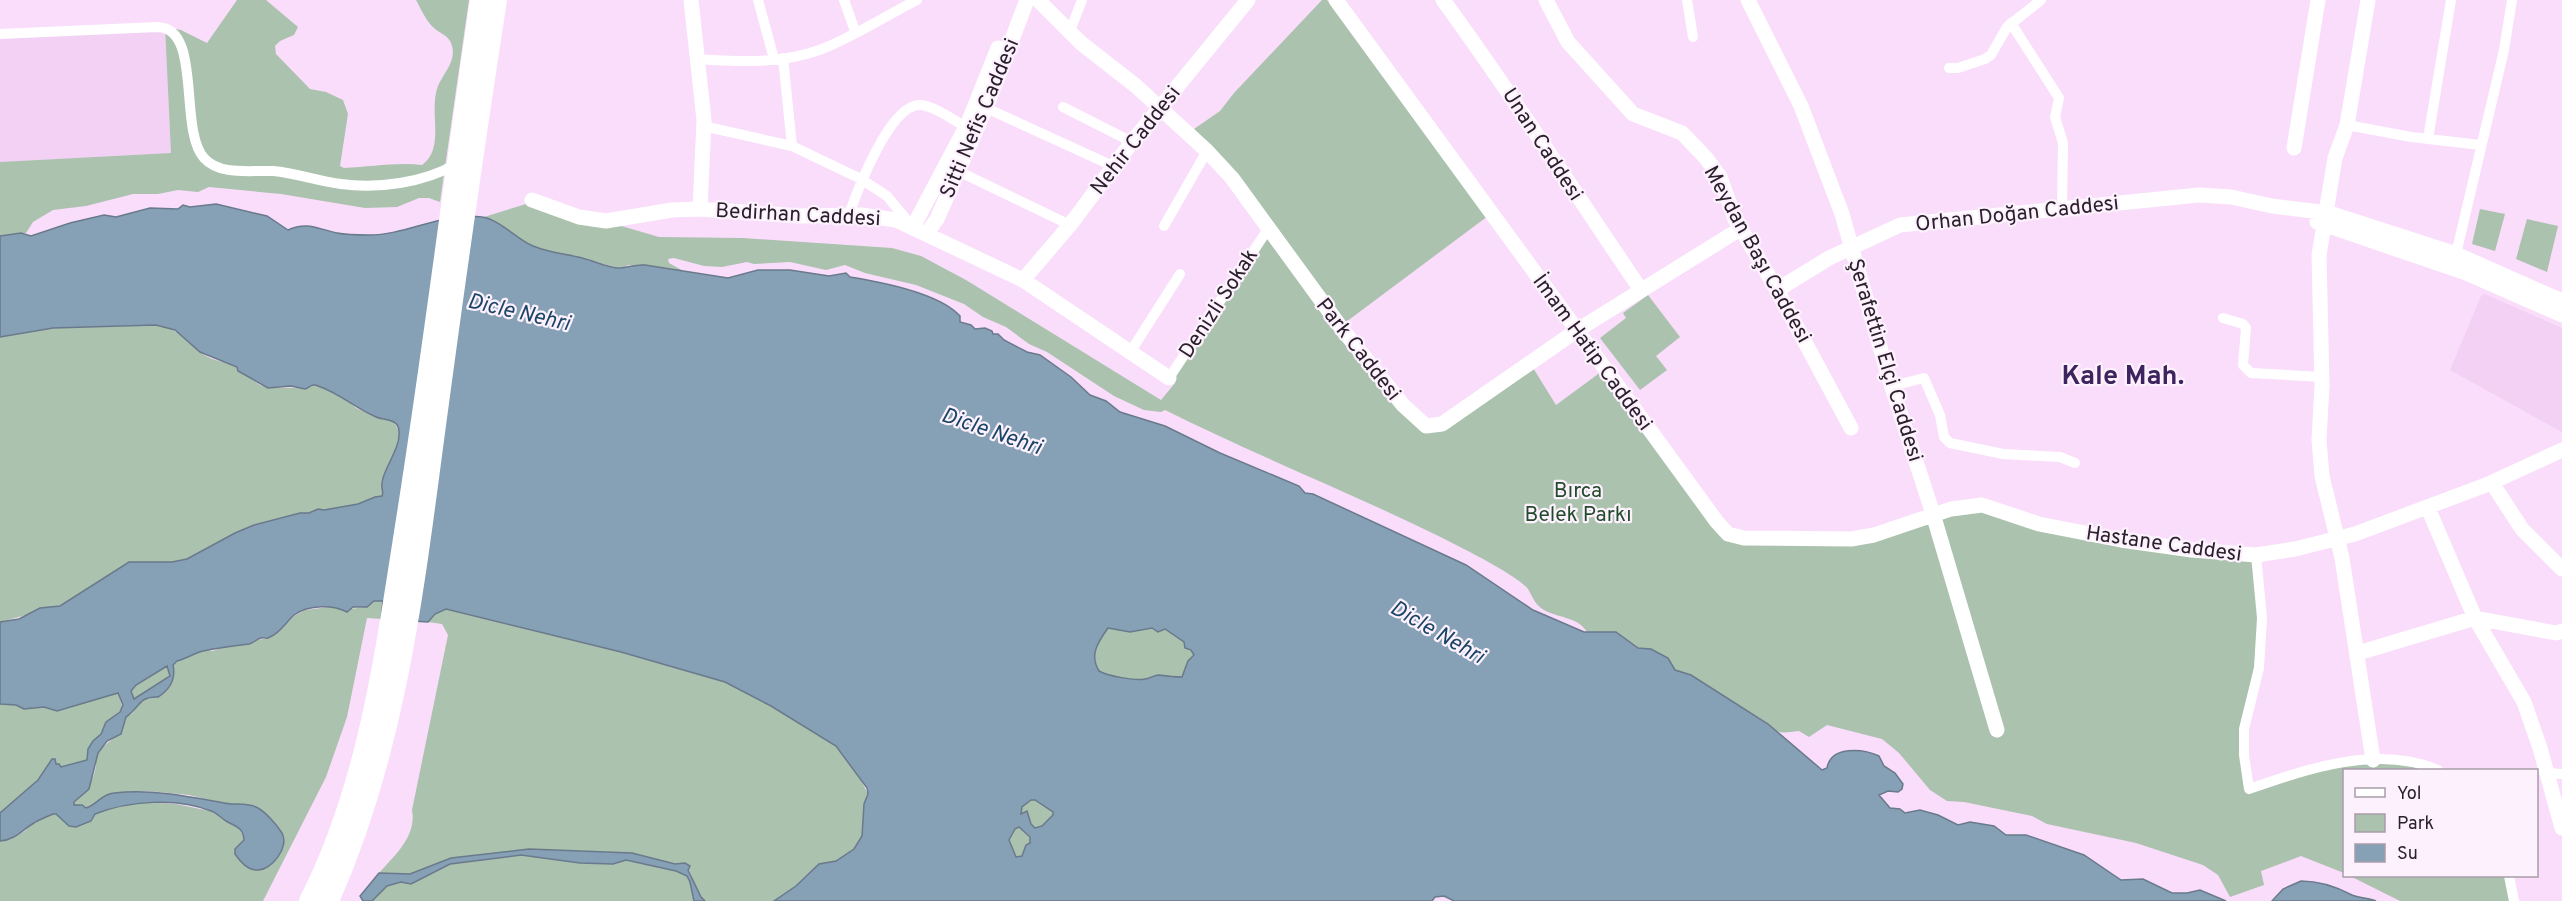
<svg xmlns="http://www.w3.org/2000/svg" width="2562" height="901" viewBox="0 0 2562 901" font-family="Overpass,sans-serif">
  <style>
    .built { fill: #f2d1f5 }
    .green { fill: #abc2ae }
    .water { fill: #86a0b6; stroke: #6a7a8c; stroke-width: 1.5; fill-rule: evenodd }
    .lines { fill: none; stroke-linecap: round; stroke-linejoin: round }
    .street { stroke: #fff; stroke-width: 10 }
    .secondary { stroke: #fff; stroke-width: 15 }
    .highway { stroke: #fff; stroke-width: 20 }
    .labels { text-anchor: middle; stroke-width: 4.5; stroke-linejoin: round; paint-order: stroke }
    .street-label { font-size: 21px; fill: #2a202b; stroke: #fcf1fd }
    .park-label { font-size: 21px; fill: #214b2a; stroke: #fcf1fd }
    .water-label { font-size: 22px; font-style: italic; fill: #1a4566; stroke: #fcf1fd }
    .district-label { font-size: 27px; font-weight: bold; fill: #3e245e; stroke: #fcf1fd }
  </style>
  <rect width="100%" height="100%" fill="#f9ddfb"/>
  <path class="built" d="M165,27L171,153L0,162V34Z
    M2485,294L2562,328V432L2450,370L2481,296Z"/>
  <path class="green" d="M237,0H266L298,27L294,35L280,41L275,46L276,54L310,89L326,92L343,100L348,114L340,166L344,168C371,167 396,162 422,165C446,147 428,112 438,86C444,72 458,60 451,43C448,35 439,33 434,28C426,21 421,9 416,0H469L440,202L429,198H419L397,207L365,208L281,194L209,187L198,192L178,190L158,194H133L86,206L53,210L33,222L26,233L0,236V162L171,153L165,27L181,30L207,43Z
    M1322,0H1327L1376,63L1488,216L1346,322L1243,181L1194,129L1220,111L1234,93Z
    M536,201L659,237L743,238L892,248L921,256L966,280L1161,400L1175,383L1169,378L1268,229L1426,426L1530,363L1556,405L1605,369L1723,529L1851,539L1965,506L2039,524L2256,555L2262,618L2244,729L2249,789L2285,777L2373,760L2438,770H2344V873L2301,856L2261,871L2264,885L2230,897L2218,875L2203,865L2136,843L2047,824L2032,816L1964,802L1947,801L1930,790L1899,753L1882,739L1827,725L1809,737L1799,731C1785,732 1779,736 1768,724L1691,675L1675,670L1670,661L1651,649L1638,648L1616,632H1587C1578,617 1559,618 1544,610C1534,604 1533,597 1528,589C1520,578 1476,555 1462,548C1365,498 1263,459 1165,410L1161,412L1144,410L1114,396L1047,352L1029,344L1006,327L983,317L964,304L916,285L865,273L845,265L826,270L790,262L754,264L747,262L722,267L704,266L674,258L668,259L669,263L687,273L668,268L628,265L624,268L615,267L573,256L551,253L530,245L484,217Z
    M2480,209L2505,214L2495,251L2472,244Z
    M2527,219L2558,226L2547,272L2516,259Z
    M1648,295L1680,337L1656,356L1667,370L1640,390L1600,338L1626,318L1623,313Z
    M140,324C174,325 176,331 200,352C209,360 223,361 234,366C244,370 251,380 260,385C272,390 291,386 305,389L314,385L318,386L342,396L356,408L371,415L393,421L400,433L392,461L381,485L384,491L382,496L375,497L358,504L324,510L318,509L308,513H300L254,526L235,533L187,559L172,562H129L60,606L0,622V337L53,328Z
    M374,601H384L381,619L367,618L347,717L326,777L263,901H0V841L11,839L25,831L32,824L53,814H94L114,806L142,802L176,804L210,811L239,827L244,839L241,845L263,869L279,855L283,845L282,834L266,815L256,807L223,803L189,795L149,791L113,793L86,808L74,805V802C86,791 93,783 96,766C96,762 96,757 98,753C108,739 124,736 126,717L133,713L140,701L149,696L158,697C172,689 176,679 173,665L177,661L204,650L213,651L228,645L269,638L294,616L305,610L330,607L350,609L366,607Z
    M446,609L621,652L725,682L771,706L836,746L855,769L868,794L864,804L862,836L854,849L845,857L829,864L819,865L796,886L774,901H705C695,892 693,874 685,863L675,864L632,853L529,849L451,858L410,874L379,873C395,855 417,836 412,810L448,635L442,624L428,622L435,614Z
    M1108,628L1130,632L1152,628L1165,629L1184,642L1194,655L1188,661L1183,677C1174,677 1167,677 1159,676C1154,675 1149,678 1145,679C1136,681 1107,676 1099,671C1089,655 1098,642 1108,628Z
    M167,666L170,676L134,699L131,691L136,685Z
    M113,693H118L123,709L106,722L103,730L88,751L87,760L61,767L56,763L48,766L38,780L0,813V704L16,705L24,709L44,707L57,711Z
    M1031,800H1035L1053,812V815L1042,826L1035,828L1031,824L1028,813L1021,814L1022,807Z
    M1019,827L1030,837V844L1022,856L1016,857L1009,840L1015,829Z
    M521,855L580,863L613,864L626,860L676,871L687,876L690,882L694,901H372L387,886L401,882L411,884L450,864Z
    M2350,876H2509L2514,901H2400Z"/>
  <path class="water" d="M216,204L267,216L288,230C307,221 318,229 337,233C347,235 359,235 369,235C407,235 442,212 482,217C501,220 516,239 533,246C550,253 566,254 582,258C594,261 606,267 618,268C627,268 635,264 645,265L728,278L758,270H790L829,276L846,273L850,277C881,282 939,293 960,316V322L971,325L975,329L985,328L992,331L993,334H998L1004,340L1027,352L1040,355L1071,377L1090,395L1106,401L1120,412L1165,426L1220,453L1299,486L1305,493L1313,494L1466,565L1533,610L1584,632H1616L1638,648L1651,649L1668,658L1675,670L1691,675L1768,724L1822,770L1827,768C1831,745 1864,749 1879,756L1884,766L1895,773L1903,784L1902,789L1898,792L1888,791L1879,795L1890,808L1900,809L1905,813L1920,810L1938,815L1958,825L1970,822L1994,826L2006,835H2026L2084,855L2121,880L2143,879L2172,893H2187L2200,890L2226,901H1454L1444,896L1435,897L1432,901H774L796,886L819,864L836,861L854,849L862,836L864,804L868,794L867,788L836,746L771,706L725,682L621,652L446,609L435,614L428,622L381,619L383,601H374L367,607H353L347,612C334,605 309,604 294,615C286,622 281,632 270,637C265,640 267,637 261,638C256,639 254,643 249,644C233,646 218,648 203,651C194,653 186,659 177,661L173,665C176,679 171,689 158,697C138,696 140,708 126,717L121,734L107,741L98,753L89,789L74,802V805H82L86,808C97,805 101,794 114,793C152,789 187,796 224,803C233,805 248,803 256,807C265,811 277,825 282,833C290,847 271,871 257,870C247,870 240,861 235,854V849L244,840C243,827 236,827 226,821C221,818 217,813 211,811C177,797 128,801 95,814L91,821L76,827L69,826L56,814H53C47,817 40,819 34,823C22,830 15,840 0,841V813L38,780L52,759H55L56,764H59L61,767L87,760L88,749L93,741L101,734L106,722L120,712L123,705L118,693L57,711L44,707L24,709L16,705L0,704V622L19,619L40,608L60,606L129,562H172L187,559L235,533L254,525L300,513H309L318,509L324,510L358,504L375,497L382,496C384,491 381,489 382,483C383,469 401,448 399,431C398,417 382,421 374,416C354,407 339,393 318,386C313,383 310,387 305,389L291,386L268,388L238,371L237,367L200,352L175,330L156,325L53,328L0,337V236L21,233L31,236L70,223L104,215L116,217L150,208L178,209L183,205L190,207ZM1108,628L1130,632L1152,628L1158,632L1165,629L1184,642L1185,648L1191,650L1194,655L1188,661L1182,677C1174,677 1166,676 1159,675C1154,675 1149,679 1145,679C1136,681 1107,676 1099,671C1089,655 1098,642 1108,628ZM167,666L170,676L134,699L131,691L136,685ZM1031,800H1035L1053,812V815L1042,826L1035,828L1031,824L1027,811L1021,814L1022,807ZM1019,827L1030,837V843L1026,845L1022,856L1016,857L1009,840L1015,829Z
    M529,849L632,853L675,864L685,863L690,866L688,870L701,897L705,901H694L690,882L687,876L676,871L626,860L613,864L580,863L521,855L450,864L411,884L401,882L387,886L372,901H363L360,896L379,873L410,874L451,858Z
    M2301,881C2320,881 2335,886 2352,895C2359,898 2369,898 2376,901H2272L2283,889Z"/>
  <g class="lines">
    <path class="street" d="M758,0L774,59
      M844,0L855,31
      M1687,0L1693,37
      M2011,23L2059,98L2055,117L2063,143L2062,209
      M1070,31L1082,0
      M0,34L157,27C203,27 178,129 204,158C220,176 251,170 273,171C296,173 318,181 341,184C377,189 424,183 456,164
      M783,58L792,146
      M698,59C739,62 783,64 822,49C853,37 887,15 917,0
      M1949,68H1958L1985,59L1991,55L2007,27L2041,0
      M1063,107L1132,142
      M986,108L1113,166
      M2347,125L2411,137L2481,145
      M703,126L792,146L861,179L887,196L911,225
      M2428,139L2451,0
      M958,171L1070,225
      M849,215C857,191 890,104 920,105C935,106 953,120 966,127
      M1164,226L1207,151
      M2456,254L2504,50L2512,0
      M2223,318L2243,324L2246,328L2243,365L2251,373L2322,377
      M1129,354L1180,274
      M1169,378L1268,229
      M1892,386L1924,378L1940,415L1944,437L1950,443L2003,454L2060,457L2075,463
      M2256,555L2262,618L2259,668L2244,729V755L2249,789C2307,769 2378,744 2438,770
      M2547,773L2562,774
      M2509,876L2514,901"/>
    <path class="secondary" d="M691,0L704,120L700,209
      M1038,0L1081,43L1136,86L1207,151L1232,178L1342,329L1403,405L1426,426L1442,424L1576,331L1740,229
      M1336,0L1717,522L1728,534L1744,538L1851,539L1874,535L1951,509L1982,505L2039,524L2121,540L2192,550L2256,555L2295,549L2355,534L2486,485L2562,450
      M1443,0C1512,94 1575,193 1641,290
      M1546,0L1568,42L1633,114L1682,133L1706,158L1720,177L1735,219L1777,290L1851,428
      M1748,0L1801,106L1842,214L1888,375L1933,514L1997,730
      M2368,0L2347,125L2335,158L2319,255L2322,385L2319,440L2322,476L2342,558L2373,760
      M2294,148L2318,0
      M532,200L579,217L606,221L672,210L700,209L799,216L861,215L896,220L1023,280L1169,378
      M2317,222L2466,273L2562,315
      M913,227L968,123L998,48
      M927,233L937,219L986,108L1027,0
      M1023,280L1070,225L1132,142L1248,0
      M1777,290L1829,258L1900,225L2199,195L2231,197L2272,206L2329,213L2456,254L2562,301
      M2492,483L2522,529L2562,569
      M2428,508L2475,618L2524,702L2540,748L2562,828
      M2358,653L2475,618L2556,633L2562,631"/>
    <path class="highway" d="M309,901C368,786 385,653 405,526C433,351 454,175 480,0
      M329,901C397,748 414,589 436,425C455,283 475,142 497,0"/>
  </g>
  <g class="labels">
    <g class="street-label">
      <text transform="translate(979 118) rotate(-67)" y="7">Sitti Nefis Caddesi</text>
      <text transform="translate(1135 140) rotate(-52)" y="7">Nehir Caddesi</text>
      <text transform="translate(1543 144) rotate(57)" y="7">Unan Caddesi</text>
      <text transform="translate(2017 213) rotate(-6)" y="7">Orhan Doğan Caddesi</text>
      <text transform="translate(798 214) rotate(3)" y="7">Bedirhan Caddesi</text>
      <text transform="translate(1758 254) rotate(61)" y="7">Meydan Başı Caddesi</text>
      <text transform="translate(1218 303) rotate(-57)" y="7">Denizli Sokak</text>
      <text transform="translate(1359 349) rotate(52)" y="7">Park Caddesi</text>
      <text transform="translate(1593 352) rotate(54)" y="7">İmam Hatip Caddesi</text>
      <text transform="translate(1886 360) rotate(73)" y="7">Şerafettin Elçi Caddesi</text>
      <text transform="translate(2164 543) rotate(8)" y="7">Hastane Caddesi</text>
    </g>
    <g class="park-label">
      <text x="1578" y="497">Bırca<tspan x="1578" dy="24">Belek Parkı</tspan></text>
    </g>
    <g class="water-label">
      <text transform="translate(519 311) rotate(13)" y="8">Dicle Nehri</text>
      <text transform="translate(992 430) rotate(19)" y="8">Dicle Nehri</text>
      <text transform="translate(1438 631) rotate(30)" y="8">Dicle Nehri</text>
    </g>
    <g class="district-label">
      <text x="2123" y="384">Kale Mah.</text>
    </g>
  </g>
  <rect x="2343" y="769" width="195" height="108" fill="#fcf1fd" stroke="#a89da9" stroke-width="1.5"/>
  <rect x="2355" y="788" width="30" height="9" fill="#ffffff" stroke="#a89da9" stroke-width="1.5"/>
  <text x="2397" y="799" font-size="18" fill="#2a202b">Yol</text>
  <rect x="2355" y="814" width="30" height="18" fill="#abc2ae" stroke="#a89da9" stroke-width="1.5"/>
  <text x="2397" y="829" font-size="18" fill="#2a202b">Park</text>
  <rect x="2355" y="844" width="30" height="18" fill="#86a0b6" stroke="#a89da9" stroke-width="1.5"/>
  <text x="2397" y="859" font-size="18" fill="#2a202b">Su</text>
</svg>
